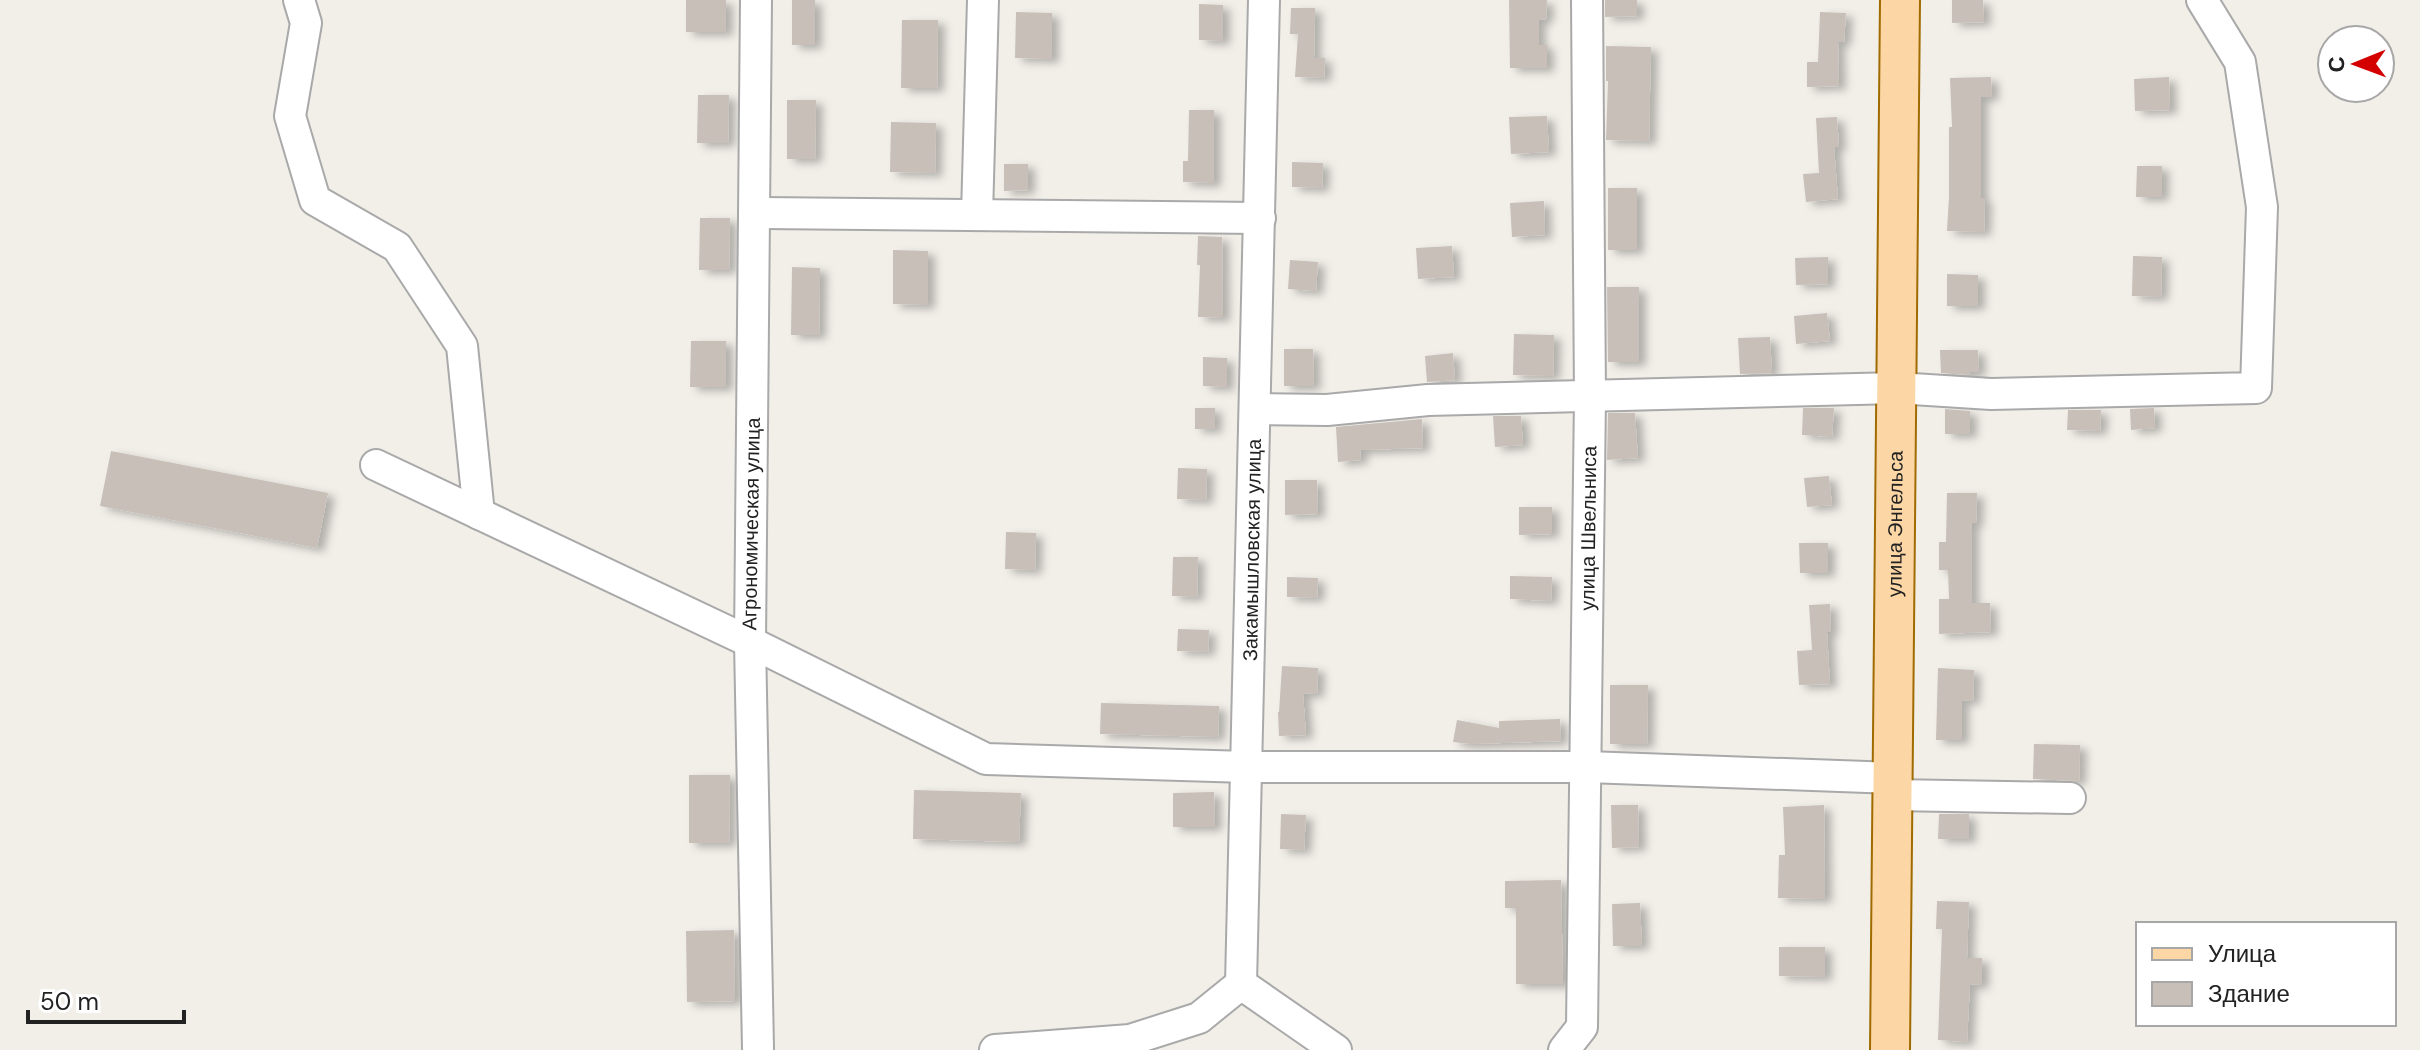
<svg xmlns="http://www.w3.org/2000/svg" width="2420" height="1050" viewBox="0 0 2420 1050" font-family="'DM Sans',sans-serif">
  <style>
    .building { fill: #c7bfb8; filter: url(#shadow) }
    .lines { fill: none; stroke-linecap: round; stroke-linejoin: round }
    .minor-casing { stroke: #a9a9a9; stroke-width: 34 }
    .major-casing { stroke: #a06b00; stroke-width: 42 }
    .minor { stroke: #fff; stroke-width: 30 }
    .major { stroke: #fcd6a4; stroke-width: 38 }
    .labels { text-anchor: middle; stroke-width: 6; stroke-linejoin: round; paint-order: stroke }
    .street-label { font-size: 20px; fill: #222; stroke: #fff }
  </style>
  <defs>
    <filter id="shadow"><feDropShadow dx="7" dy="4" stdDeviation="4" flood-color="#0004"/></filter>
  </defs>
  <rect width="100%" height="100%" fill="#f2efe9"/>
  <path class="building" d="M686,0H726V32H686Z
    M792,0H815V45H792Z
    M1509,0H1547L1546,19L1539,20V45H1547V68H1510Z
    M1605,0H1637V16L1605,17Z
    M1952,0H1983L1984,22L1952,23Z
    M1199,4L1223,5V41L1199,40Z
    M1291,8H1315L1314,58H1325L1324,78L1295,77L1298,34H1290Z
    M1016,12L1052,13V59L1015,58Z
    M1820,12L1846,13L1844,42H1838L1839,86L1807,87V62H1818Z
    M902,20H938L937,88H901Z
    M1606,46L1651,47L1649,141L1606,140L1608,81H1606Z
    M1991,77L1992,97H1981V198H1985L1984,232L1947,231L1949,197V127H1952L1950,78Z
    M2169,77L2170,110L2135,111L2134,79Z
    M698,95H729L728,143H697Z
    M787,100H816L815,159H787Z
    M1189,110H1214V183L1183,182V161H1188Z
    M1547,116L1549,152L1511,154L1509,117Z
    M1837,117L1839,147H1834L1838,199L1806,202L1803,174L1819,173L1816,118Z
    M891,122L936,123L935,173L890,172Z
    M1292,162L1323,163L1322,188L1292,187Z
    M1004,164H1028V190L1004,191Z
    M2137,166H2162V197H2136Z
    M1608,188H1637V250H1608Z
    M1544,201L1545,235L1512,237L1510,203Z
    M700,218H730L729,270H699Z
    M1198,236L1222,237L1223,318L1198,317L1200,265H1197Z
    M1452,246L1454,277L1418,279L1416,248Z
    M893,250L928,251V305L893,304Z
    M2133,256L2162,257L2161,297L2132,296Z
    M1828,257V284L1796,285L1795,258Z
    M1290,260L1318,262L1316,291L1288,289Z
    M792,267L820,268L819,335H791Z
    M1947,274L1978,275V306H1947Z
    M1607,287H1639V362H1608Z
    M1827,313L1830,341L1796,344L1794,316Z
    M1514,334L1554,335L1553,376L1513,375Z
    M1770,337L1772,373L1740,374L1738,338Z
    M691,341H726V387H690Z
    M1284,349H1313L1314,386H1284Z
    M1940,350H1978L1979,372H1970V375L1941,373Z
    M1453,353L1455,380L1427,382L1425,356Z
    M1203,357L1227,358V387L1203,386Z
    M1195,408H1215V429H1195Z
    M1803,408H1834L1832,437L1802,435Z
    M2154,408L2155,428L2131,430L2130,409Z
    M1945,409L1970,411V434H1945Z
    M2068,410H2101L2100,431L2067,430Z
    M1608,413H1635L1638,458L1607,460Z
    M1493,416H1521L1523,445L1495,447Z
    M1422,419L1423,448L1360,450L1361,460L1338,462L1336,427Z
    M111,451L328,493L317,548L100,506Z
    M1178,468L1207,469L1206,500L1177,499Z
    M1829,476L1832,505L1807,507L1804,478Z
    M1285,480H1317L1318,514L1285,515Z
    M1947,493H1977L1976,523H1972V603H1990L1991,632L1939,634V599H1949L1948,570H1939V542H1946Z
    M1519,507H1552V534L1519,535Z
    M1006,532L1036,533L1035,570L1005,569Z
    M1799,543H1828V573H1800Z
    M1173,557H1198L1197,597L1172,596Z
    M1510,576L1552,577L1551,601L1510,599Z
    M1287,577L1318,578L1317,598L1287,597Z
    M1830,604L1831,632H1827L1830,684L1799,685L1797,651L1812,650L1809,605Z
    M1178,629L1209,630L1208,652L1177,651Z
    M1282,666L1318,668L1317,694L1303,693L1306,735L1279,736L1278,712H1279Z
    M1938,668L1974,670L1973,701L1962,700V740H1936Z
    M1610,685H1648L1647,744H1610Z
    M1101,703L1219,706L1218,737L1100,734Z
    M1560,719L1561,741L1471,744L1453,742L1457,720L1499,728V721Z
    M2034,744L2080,745L2079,781L2033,779Z
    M689,775H730L729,843H689Z
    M914,790L1021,793L1019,842L913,839Z
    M1214,792L1215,827H1173V793Z
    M1611,805H1638L1639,847L1612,848Z
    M1824,805L1825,899L1778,898L1779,855H1785L1783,807Z
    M1281,814L1306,815L1304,850L1280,849Z
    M1939,814H1969V839H1938Z
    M1561,880L1563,984H1516V908H1505V881Z
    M1937,901L1969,902L1967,958H1982V985L1970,984L1967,1042L1938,1040L1942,929H1936Z
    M1640,903L1642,946H1613L1612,904Z
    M734,930L735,1001L687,1002L686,931Z
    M1779,947H1825V977L1779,976Z"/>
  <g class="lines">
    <g class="minor-casing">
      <g id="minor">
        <path d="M299,0L306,23L290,116L315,200L397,247L462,346L479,514"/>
        <path d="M756,0L750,642L758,1048"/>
        <path d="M1264,0L1241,984L1336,1050"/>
        <path d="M754,213L1260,218"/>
        <path d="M977,215L983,0"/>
        <path d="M1255,409L1327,410L1428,400L1897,388L1991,394L2256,388L2262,207L2240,62L2202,0"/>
        <path d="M376,465L750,642L986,759L1247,767H1587L1894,778"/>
        <path d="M1893,795L2070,798"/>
        <path d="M995,1050L1130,1040L1199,1018L1241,984"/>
        <path id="s1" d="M1564,1050L1582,1027L1590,397L1587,0"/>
      </g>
    </g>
    <g class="major-casing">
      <g id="major">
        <path id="s2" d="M1890,1050L1900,0"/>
      </g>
    </g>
    <use href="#minor" class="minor"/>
    <use href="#major" class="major"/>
  </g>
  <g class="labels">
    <g class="street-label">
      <text transform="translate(751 524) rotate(-89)" y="7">Агрономическая улица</text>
      <text dy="7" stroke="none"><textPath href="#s2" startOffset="526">улица Энгельса</textPath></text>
      <text dy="7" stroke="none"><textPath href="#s1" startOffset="528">улица Швельниса</textPath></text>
      <text transform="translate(1252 550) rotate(-89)" y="7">Закамышловская улица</text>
    </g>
  </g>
  <rect x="2136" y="922" width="260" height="104" fill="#ffffff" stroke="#a7a7a7" stroke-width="2"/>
  <rect x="2152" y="948" width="40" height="12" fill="#fcd6a4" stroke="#a7a7a7" stroke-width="2"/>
  <text x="2208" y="962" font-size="24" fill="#222222">Улица</text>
  <rect x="2152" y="982" width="40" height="24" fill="#c7bfb8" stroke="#a7a7a7" stroke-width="2"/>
  <text x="2208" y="1002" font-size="24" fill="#222222">Здание</text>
  <g transform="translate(2356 64) rotate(269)"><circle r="38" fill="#ffffff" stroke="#a7a7a7" stroke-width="2"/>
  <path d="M0-6L14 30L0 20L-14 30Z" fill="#d40000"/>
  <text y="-12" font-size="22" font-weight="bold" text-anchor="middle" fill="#222222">С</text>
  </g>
  <path d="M28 1010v12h156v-12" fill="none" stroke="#222222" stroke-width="4"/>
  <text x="40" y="1010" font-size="24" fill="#222222" stroke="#ffffff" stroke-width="6" paint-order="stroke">50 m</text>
</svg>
